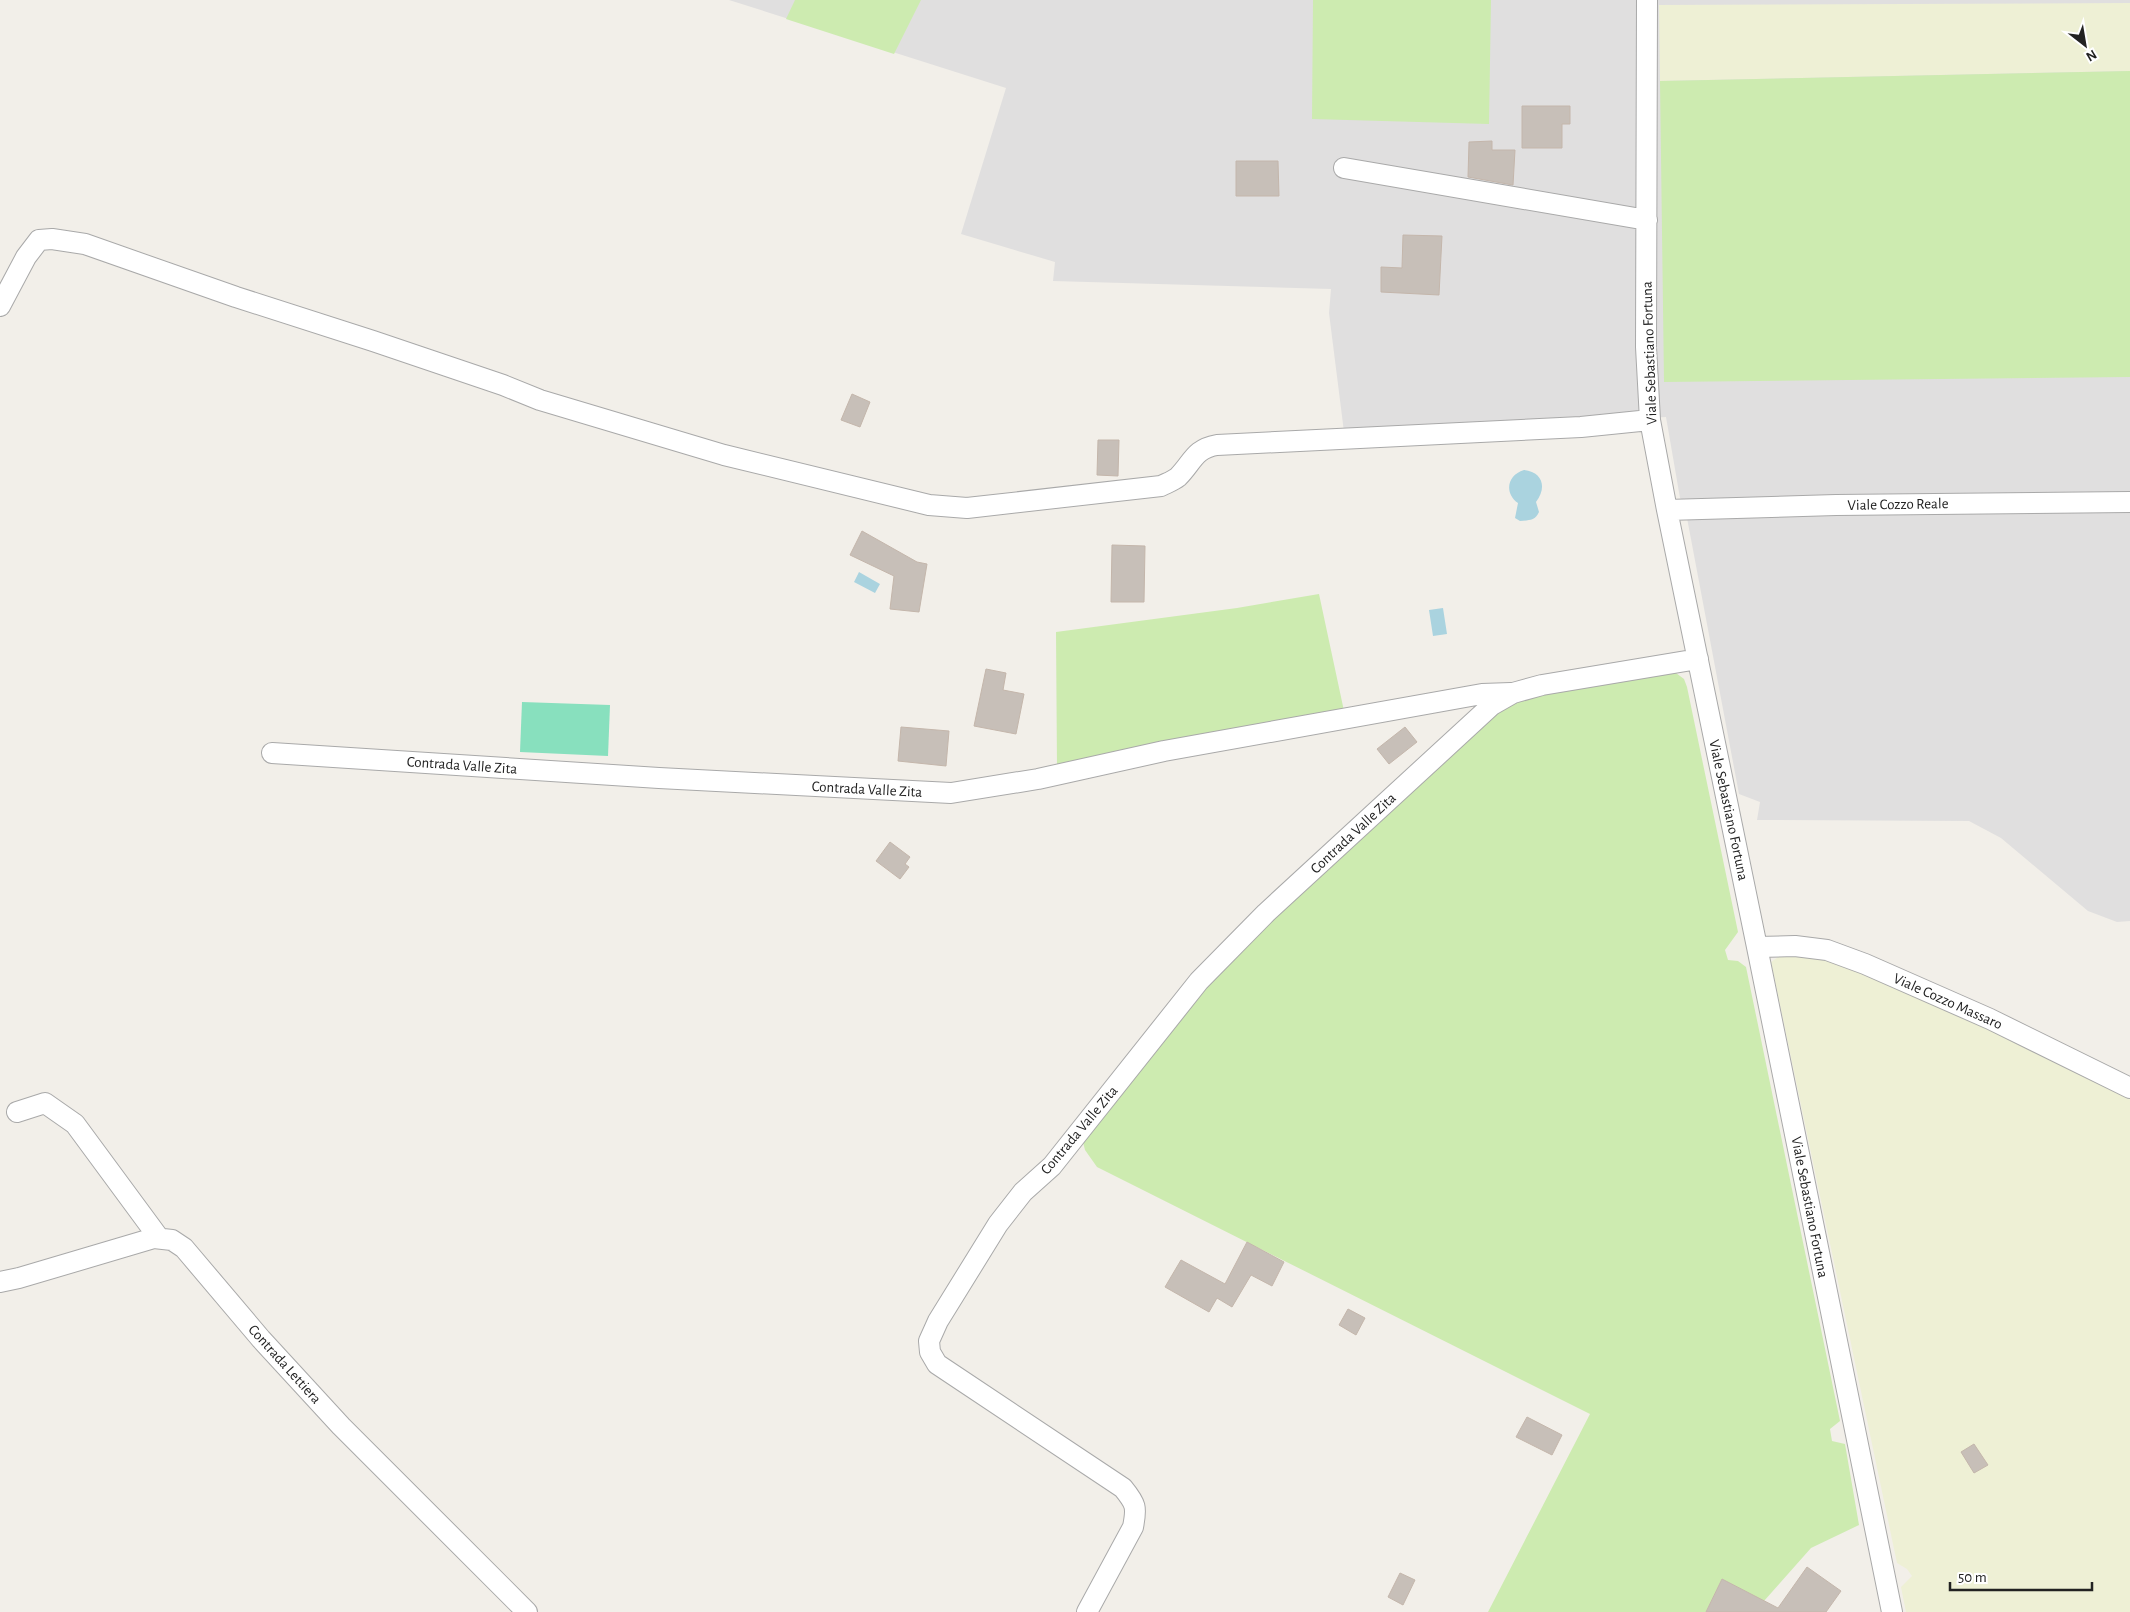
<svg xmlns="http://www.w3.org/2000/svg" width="2130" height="1612" viewBox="0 0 2130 1612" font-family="'Alegreya Sans',sans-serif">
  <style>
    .residential { fill: #e0dfdf }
    .farmland { fill: #eef0d5 }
    .grass { fill: #cdebb0 }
    .pitch { fill: #88e0be }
    .water { fill: #aad3df }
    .building { fill: #c7bfb8; stroke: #c4b6ab }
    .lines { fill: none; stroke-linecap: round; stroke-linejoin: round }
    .minor-casing { stroke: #a9a9a9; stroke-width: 22 }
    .minor { stroke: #fff; stroke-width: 20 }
    .labels { text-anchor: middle; stroke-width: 4.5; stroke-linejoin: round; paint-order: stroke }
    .street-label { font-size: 15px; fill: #222; stroke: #fff }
  </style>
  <rect width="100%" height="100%" fill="#f2efe9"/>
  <path class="residential" d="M729,0H2130V921L2117,922L2088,911L2001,838L1969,821L1757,820L1760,802L1739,794L1684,502L1680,498L1666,417L1344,432L1329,313L1331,289L1053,281L1055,262L961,234L1006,88Z"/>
  <path class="farmland" d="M2130,3V71L1660,81L1659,5Z
    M1800,952L1856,965L2130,1097V1612H1906L1901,1587L1912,1576L1907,1569L1897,1563L1771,962L1781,955Z"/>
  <path class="grass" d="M795,0H921L894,54L786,19Z
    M1313,0H1491L1489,124L1312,119Z
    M2130,71V377L1664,382L1660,81Z
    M1319,594L1344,711L1057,767L1056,632L1237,608Z
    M1676,673L1684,679L1687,687L1738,932L1725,950L1728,960L1738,961L1746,967L1840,1421L1830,1429L1832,1441L1845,1444L1859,1525L1811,1548L1764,1601L1722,1579L1706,1612H1488L1590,1414L1097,1167L1085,1150L1083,1142L1201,986L1449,753L1514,699L1647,676Z"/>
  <path class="pitch" d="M522,702L610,705L608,756L520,752Z"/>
  <path class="water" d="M1524,470C1543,472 1547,488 1536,502L1539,512C1535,521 1529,520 1520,521L1515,518L1518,503C1504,493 1507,475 1524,470Z
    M859,572L880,584L875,593L854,582Z
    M1443,608L1447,634L1433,636L1429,610Z"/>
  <path class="building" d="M1522,106H1570V124H1562V148H1522Z
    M1492,141V150H1515L1513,185L1468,177L1469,142Z
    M1236,161H1278L1279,196H1236Z
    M1403,235L1442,236L1439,295L1381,292V267L1402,268Z
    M852,394L870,402L860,427L841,420Z
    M1098,440H1119L1118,476L1097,475Z
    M862,531L917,562L927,564L919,612L890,609L894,576L850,555Z
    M1112,545L1145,546L1144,602H1111Z
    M986,669L1006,673L1003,690L1024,694L1016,734L974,726Z
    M901,727L949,731L946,766L898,761Z
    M1405,727L1417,742L1389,764L1377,749Z
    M890,842L910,857L905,864L909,867L900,879L876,861Z
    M1247,1242L1284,1262L1272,1286L1251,1275L1232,1307L1217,1298L1209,1312L1165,1287L1181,1260L1225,1284Z
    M1348,1309L1365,1318L1356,1335L1339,1325Z
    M1527,1417L1562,1435L1552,1455L1516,1437Z
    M1974,1444L1988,1465L1974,1473L1961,1452Z
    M1807,1567L1841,1591L1826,1612H1706L1722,1579L1778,1608Z
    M1400,1573L1415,1580L1403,1605L1388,1597Z"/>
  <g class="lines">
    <g class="minor-casing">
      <path id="minor" d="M1647,0L1646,347L1650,420L1667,510L1757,947L1892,1612
        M1344,168L1647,220
        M0,306L26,257L39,240L52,239L85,244L236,297L373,341L503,385L540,400L724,455L929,505L967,508L1161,486C1167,483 1173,481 1178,477C1193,462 1194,449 1217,445L1581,427L1650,420
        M1667,510L1836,505L2130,502
        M272,753L659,778L951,793L1038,779L1164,751L1482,694L1511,693
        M1757,947L1795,946L1827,950L1865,964L1990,1019L2130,1088
        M17,1112L45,1103L75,1124L159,1238
        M0,1282L19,1278L154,1238L172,1240L184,1248L261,1339L341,1426L527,1612
        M1087,1612L1133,1527C1137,1507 1136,1504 1123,1488L937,1364L930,1352L929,1341L938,1321L998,1224L1023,1192L1052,1166L1199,981L1266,913L1492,705L1513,693L1542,685L1698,659"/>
    </g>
    <use href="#minor" class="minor"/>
  </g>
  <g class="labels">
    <g class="street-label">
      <text transform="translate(1649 353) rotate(-92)" y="5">Viale Sebastiano Fortuna</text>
      <text transform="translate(1898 504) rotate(-1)" y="5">Viale Cozzo Reale</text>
      <text transform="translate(462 765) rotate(4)" y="5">Contrada Valle Zita</text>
      <text transform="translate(867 789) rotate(3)" y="5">Contrada Valle Zita</text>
      <text transform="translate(1729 810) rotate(78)" y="5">Viale Sebastiano Fortuna</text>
      <text transform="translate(1353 833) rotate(-43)" y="5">Contrada Valle Zita</text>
      <text transform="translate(1948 1001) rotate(24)" y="5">Viale Cozzo Massaro</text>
      <text transform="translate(1079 1130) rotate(-50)" y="5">Contrada Valle Zita</text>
      <text transform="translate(1810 1207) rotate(79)" y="5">Viale Sebastiano Fortuna</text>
      <text transform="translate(285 1364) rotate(48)" y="5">Contrada Lettiera</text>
    </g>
  </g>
  <g transform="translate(2085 45) rotate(149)" stroke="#ffffff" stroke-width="4" paint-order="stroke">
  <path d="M0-4L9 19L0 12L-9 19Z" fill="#222222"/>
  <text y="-8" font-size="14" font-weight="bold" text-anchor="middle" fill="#222222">N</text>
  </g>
  <path d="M1950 1582v8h142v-8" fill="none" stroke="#222222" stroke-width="2.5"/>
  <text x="1958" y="1582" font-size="15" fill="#222222" stroke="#ffffff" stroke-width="4" paint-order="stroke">50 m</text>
</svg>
